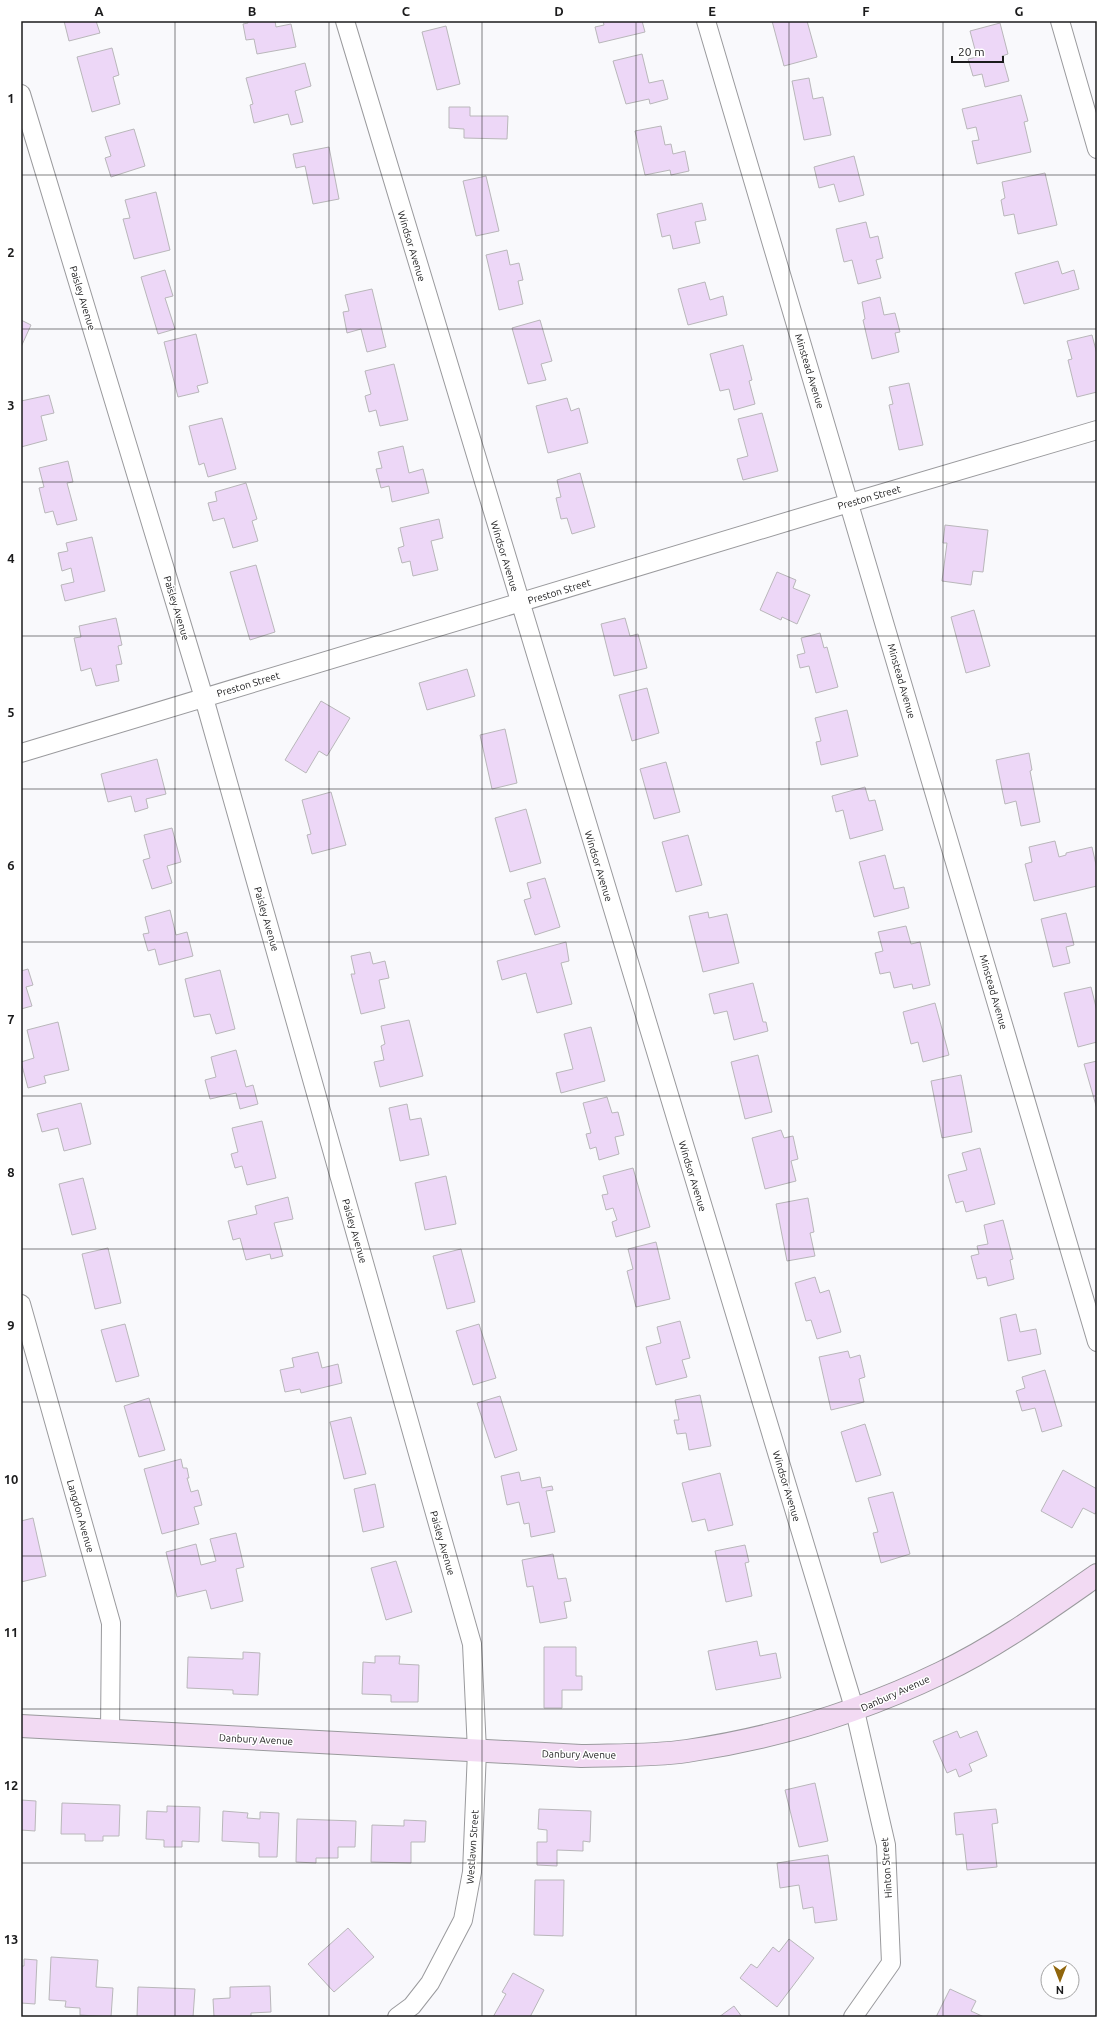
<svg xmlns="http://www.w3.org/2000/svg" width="1118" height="2038" viewBox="0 0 1118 2038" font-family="Ubuntu,sans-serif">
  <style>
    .building { fill: #edd7f7; stroke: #b9b7ba }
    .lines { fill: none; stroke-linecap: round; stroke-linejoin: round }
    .street-casing { stroke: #9a9a9d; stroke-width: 20 }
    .secondary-casing { stroke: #9a9a9d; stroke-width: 24 }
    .street { stroke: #fff; stroke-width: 18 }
    .secondary { stroke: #f2daf3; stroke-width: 22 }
    .grid { fill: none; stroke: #1b1b1c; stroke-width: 1; stroke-opacity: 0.55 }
    .labels { text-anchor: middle; stroke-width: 3; stroke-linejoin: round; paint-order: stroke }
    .street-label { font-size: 10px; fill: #1b1b1c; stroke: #fff }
    .neatline { fill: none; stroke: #1b1b1c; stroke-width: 1.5 }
    .grid-label { font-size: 13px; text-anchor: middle; font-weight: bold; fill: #1b1b1c }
  </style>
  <rect width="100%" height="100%" fill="#f9f9fc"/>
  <path class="building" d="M64,21H96L100,33L69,41Z
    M248,21H275L276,27L291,24L296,47L257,54L254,39L246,40L243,24L248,23Z
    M603,21H642L645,32L599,43L595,27L604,25Z
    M772,21H807L817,57L784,66Z
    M1000,23L1008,54L1002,56L1009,81L985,87L982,74L973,76L968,59L977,57L970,31Z
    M446,26L460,84L437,90L422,32Z
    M112,48L119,75L113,77L120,104L92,112L77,57Z
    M642,54L649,83L663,80L668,99L650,104L649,99L626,104L613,61Z
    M305,63L311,86L295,91L303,122L291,125L288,114L254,123L250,105L253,104L246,78Z
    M809,78L813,99L823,97L831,135L804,140L792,81Z
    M1021,95L1028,121L1024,122L1031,152L977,164L972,141L979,140L976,127L967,129L962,109Z
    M449,107H470V116H508L507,139L464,138V129L449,128Z
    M661,126L665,145L671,144L673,154L685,151L689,171L671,175L670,170L645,175L635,131Z
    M134,129L145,166L111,177L105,158L111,156L105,137Z
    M329,147L339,199L313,204L305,166L296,168L293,154Z
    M854,156L864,195L839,202L834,184L819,188L814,167Z
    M1045,173L1057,225L1018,234L1014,214L1004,216L1001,200L1005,198L1002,182Z
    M486,176L499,231L476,236L463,181Z
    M156,192L170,250L134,259L123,219L130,218L125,200Z
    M702,203L706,220L695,222L700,243L673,249L670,235L662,237L657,214Z
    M866,222L870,238L878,236L883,258L876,260L881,278L858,284L852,260L844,262L836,229Z
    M507,250L510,265L519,263L523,280L518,281L523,304L499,310L486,255Z
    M1058,261L1062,274L1074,270L1079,289L1024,304L1015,273Z
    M165,270L173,296L165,298L175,329L158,334L141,277Z
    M705,282L710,300L723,296L727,315L688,325L678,289Z
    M372,289L386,347L367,352L361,329L347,333L343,312L349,311L345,295Z
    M880,297L884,315L895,313L900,332L895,333L899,352L872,359L863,320L865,319L862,302Z
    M21,320L31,325L21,347Z
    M540,320L552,361L541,364L546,380L528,384L512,328Z
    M196,334L208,383L197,386L199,392L178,397L164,342Z
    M1092,335L1097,354V392L1077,397L1068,360L1072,359L1067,341Z
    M743,345L752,380L749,381L755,404L734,410L729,389L720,391L710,354Z
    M394,364L408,420L380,426L376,410L369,412L365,396L371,394L365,371Z
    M909,383L923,445L899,450L889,405L893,404L889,387Z
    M49,395L54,413L41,416L47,440L21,447V401Z
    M567,398L571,411L579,408L588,443L548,453L536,406Z
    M762,413L778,471L743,480L737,459L748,456L738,419Z
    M222,418L236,469L208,477L204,463L199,465L189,426Z
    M403,446L409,473L423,469L429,493L392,502L389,486L381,488L376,469L382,468L378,452Z
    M68,461L73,482L67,483L77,520L57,525L53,511L45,513L39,488L44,487L39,468Z
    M580,473L595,527L572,534L567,518L561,519L556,498L561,497L557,480Z
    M246,483L257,519L252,521L258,541L233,548L224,518L213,521L208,503L217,501L215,492Z
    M439,519L443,538L431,541L438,570L413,576L410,561L402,563L398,548L404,546L400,528Z
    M945,525L988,530L983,572L973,571L971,585L942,581L947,543H943Z
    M92,537L105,591L65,601L61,585L74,582L71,568L62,571L58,553L68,551L66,543Z
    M256,565L275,632L250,640L230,572Z
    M777,572L796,580L793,588L810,595L797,624L782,617L781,620L760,610Z
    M974,610L990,666L966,673L951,617Z
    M116,618L122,645L118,646L122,664L116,665L119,681L96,686L91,668L81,671L74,638L81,637L79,626Z
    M625,618L630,636L638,634L647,668L614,676L601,624Z
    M820,633L824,648L827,647L838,687L816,693L809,666L800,668L797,655L805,653L801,638Z
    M467,669L475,696L427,710L419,683Z
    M647,688L659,733L632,741L619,695Z
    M321,701L350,718L327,756L319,751L306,773L285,760Z
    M847,710L858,756L821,765L816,742L821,741L815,718Z
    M505,729L517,783L492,789L480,735Z
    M1029,753L1032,770L1030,771L1040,822L1021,826L1016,801L1005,804L996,760Z
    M157,759L166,794L146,799L148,808L135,812L131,796L108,802L101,774Z
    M666,762L680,812L654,819L640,769Z
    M865,787L869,801L875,800L883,830L850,839L843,810L836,812L832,796Z
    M331,792L346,845L312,854L307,835L311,834L302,800Z
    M526,809L541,863L510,872L495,818Z
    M172,828L181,862L167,866L172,883L152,889L143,860L150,858L144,835Z
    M688,835L702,885L676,892L662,842Z
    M1055,841L1059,857L1066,855V853L1092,847L1097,869V886L1034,901L1025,864L1032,862L1029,847Z
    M885,855L894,889L904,887L909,908L874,917L859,862Z
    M545,878L560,927L535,935L524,900L531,898L527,883Z
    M170,910L176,935L187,932L193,956L159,965L155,949L148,951L143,934L149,933L145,917Z
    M708,912L709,918L727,914L739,963L703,972L689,916Z
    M1066,913L1074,945L1066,947L1070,963L1053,967L1041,919Z
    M906,926L911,944L920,942L930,985L913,989L912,984L894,988L890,972L880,974L875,953L883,951L878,932Z
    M566,942L569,961L561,963L572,1004L537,1013L526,973L502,980L497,961Z
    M370,952L373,964L385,961L389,978L379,980L385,1008L361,1014L351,974H355L351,956Z
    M28,969L33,985L26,987L32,1006L21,1009V971Z
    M220,970L235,1029L216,1034L210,1014L194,1017L185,979Z
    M753,983L763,1022H766L768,1031L734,1040L727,1011L714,1014L709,994Z
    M1091,987L1097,1011V1042L1078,1047L1064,993Z
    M935,1003L949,1055L923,1062L918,1042L911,1044L903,1012Z
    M409,1020L423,1076L380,1087L374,1062L384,1060L381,1046L385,1044L381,1026Z
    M58,1022L69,1070L44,1076L46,1083L28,1088L21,1062L34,1058L27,1030Z
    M591,1027L605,1081L561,1093L556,1073L573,1069L564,1034Z
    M236,1050L246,1087L253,1085L258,1104L240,1109L236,1093L210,1099L205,1080L216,1077L211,1057Z
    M758,1055L772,1112L745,1119L731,1062Z
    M1097,1061V1109L1084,1064Z
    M961,1075L972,1132L942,1138L931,1081Z
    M607,1097L612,1113L618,1112L624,1135L615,1137L619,1154L599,1160L596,1147L590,1149L586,1134L591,1133L583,1103Z
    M81,1103L91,1144L64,1151L58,1128L42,1132L37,1114Z
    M407,1104L410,1120L421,1118L429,1155L400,1161L389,1108Z
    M262,1121L276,1178L247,1185L242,1166L235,1168L231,1154L238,1152L232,1128Z
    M781,1130L784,1138L793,1136L798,1159L791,1161L796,1181L765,1189L752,1138Z
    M980,1148L995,1204L966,1212L963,1201L956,1203L948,1175L967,1170L962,1153Z
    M633,1168L650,1227L616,1237L612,1222L617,1220L613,1208L606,1210L602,1195L608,1194L603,1176Z
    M446,1176L456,1224L425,1230L415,1183Z
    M83,1178L96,1229L72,1235L59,1184Z
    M288,1197L293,1219L274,1223L283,1256L271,1259L270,1254L246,1260L240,1238L233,1240L228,1221L257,1214L255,1206Z
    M808,1198L814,1232L810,1233L815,1256L787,1261L776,1204Z
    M1003,1220L1013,1259L1010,1260L1014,1279L988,1286L986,1277L977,1279L971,1256L979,1254L977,1246L988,1244L984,1225Z
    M656,1242L670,1299L636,1307L627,1271L633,1269L628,1249Z
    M108,1248L121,1303L95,1309L82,1254Z
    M461,1249L475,1302L447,1309L433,1256Z
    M815,1277L820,1293L829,1290L841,1332L817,1339L811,1320L806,1321L795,1283Z
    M1016,1314L1020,1332L1036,1329L1041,1354L1008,1361L1000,1318Z
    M680,1321L690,1358L682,1360L687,1377L656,1385L646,1347L661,1343L657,1327Z
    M125,1324L139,1376L116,1382L101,1330Z
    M479,1324L496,1378L473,1385L456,1331Z
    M848,1351L850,1358L860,1355L865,1377L859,1379L864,1402L831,1410L819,1357Z
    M318,1352L322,1368L338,1364L342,1383L301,1393L300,1389L285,1392L280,1370L294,1367L292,1358Z
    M1045,1370L1062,1426L1042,1432L1035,1408L1022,1411L1016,1391L1025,1388L1022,1377Z
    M700,1395L711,1446L689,1450L686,1433L677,1434L674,1420H679L675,1400Z
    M500,1396L517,1450L495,1458L477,1403Z
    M149,1398L165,1450L139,1457L124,1406Z
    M351,1417L366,1474L344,1479L330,1422Z
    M865,1424L881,1475L856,1482L841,1432Z
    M181,1459L183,1468H187L189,1478H187L191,1492L198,1490L202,1505L194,1507L199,1524L162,1534L144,1469Z
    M1063,1470L1097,1489V1510L1095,1514L1083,1508L1072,1528L1041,1511Z
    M519,1472L521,1481L540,1477L542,1488L552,1486L553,1490L546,1491L555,1532L531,1537L529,1523L524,1524L519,1502L507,1505L501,1476Z
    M720,1473L733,1525L708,1531L705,1519L692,1522L682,1483Z
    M375,1484L384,1527L363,1532L354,1489Z
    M893,1492L910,1554L881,1563L873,1533L878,1532L868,1498Z
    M33,1518L46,1576L21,1582V1521Z
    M236,1533L244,1567L236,1569L243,1601L211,1609L206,1590L177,1597L166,1552L196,1544L201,1565L216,1561L210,1539Z
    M745,1545L749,1562L745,1563L752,1596L726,1602L715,1551Z
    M553,1554L558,1579L566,1578L571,1601L564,1602L567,1618L540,1623L533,1586L527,1587L522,1560Z
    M396,1561L412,1612L386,1620L371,1568Z
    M757,1641L760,1656L776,1653L781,1678L716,1690L708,1651Z
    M544,1647H576V1676H582V1690H562V1708H544Z
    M243,1652L260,1653L258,1695L233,1694V1690L187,1688L188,1657L243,1659Z
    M375,1656H400L399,1664L419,1665L418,1702H391V1695L362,1694L363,1662L375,1663Z
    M957,1731L960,1738L977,1731L987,1756L969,1764L972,1771L959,1777L956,1769L947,1773L933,1741Z
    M815,1783L828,1841L799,1847L785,1790Z
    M21,1800L36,1801L35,1831L21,1830Z
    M62,1803L120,1805L119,1836H103V1841H85V1834H61Z
    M167,1806L200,1807L199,1842L182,1841V1847H164V1840L146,1839L147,1811L167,1812Z
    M539,1809L591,1811L590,1842L583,1841V1851L557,1850V1866L537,1865V1842H547V1830L538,1829Z
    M996,1809L998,1823L992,1824L997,1867L967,1870L963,1834L956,1835L954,1813Z
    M223,1811L248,1813L247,1818L260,1819V1812L279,1813L277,1857H259V1843L222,1841Z
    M297,1819L356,1821L355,1847H338V1858H316V1863L296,1862Z
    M404,1820L426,1821L425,1842H411V1863L371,1862L372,1825L404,1826Z
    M828,1855L837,1920L815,1923L813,1907L803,1909L799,1885L780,1888L777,1863Z
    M535,1880H564L563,1936L534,1935Z
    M348,1928L374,1957L334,1992L308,1964Z
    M789,1939L814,1958L777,2007L740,1978L751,1964L757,1968L773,1947L779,1952Z
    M51,1957L98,1960L96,1987L113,1988L111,2017L80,2015V2008L65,2007L66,2001L49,2000Z
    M24,1959L37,1960L35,2004L21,2003V1966H24Z
    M513,1973L544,1990L530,2017H493L506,1994L502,1992Z
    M270,1986L271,2012L251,2013V2017H214L213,1999L230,1998V1987Z
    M138,1987L195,1989L193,2017H137Z
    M950,1989L976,2001L971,2011L984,2017H936Z
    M734,2006L742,2017H719Z"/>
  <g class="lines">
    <g class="street-casing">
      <path id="street" d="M345,21L855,1711L886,1845L891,1963L853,2017
        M706,21L1097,1342
        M1060,21L1097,149
        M21,94L204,698L472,1644L477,1751L472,1872L463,1920L430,1983L412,2006L397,2017
        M21,753L849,503L1097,430
        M21,1304L111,1623L110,1731"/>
    </g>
    <g class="secondary-casing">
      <path id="secondary" d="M21,1726L581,1756C616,1755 653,1756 687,1751C776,1738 860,1712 941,1673C996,1647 1047,1610 1097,1575"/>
    </g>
    <use href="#street" class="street"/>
    <use href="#secondary" class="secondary"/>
  </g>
  <path class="grid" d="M175,21V2017M329,21V2017M482,21V2017M636,21V2017M789,21V2017M943,21V2017M21,175H1097M21,329H1097M21,482H1097M21,636H1097M21,789H1097M21,942H1097M21,1096H1097M21,1249H1097M21,1402H1097M21,1556H1097M21,1709H1097M21,1863H1097"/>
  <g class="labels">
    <g class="street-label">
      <text transform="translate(412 246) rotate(73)" y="4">Windsor Avenue</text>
      <text transform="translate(83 298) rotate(73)" y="4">Paisley Avenue</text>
      <text transform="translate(810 371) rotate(73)" y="4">Minstead Avenue</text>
      <text transform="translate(869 497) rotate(-16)" y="4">Preston Street</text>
      <text transform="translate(505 556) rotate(73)" y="4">Windsor Avenue</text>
      <text transform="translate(559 591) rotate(-17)" y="4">Preston Street</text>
      <text transform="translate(177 608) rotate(73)" y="4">Paisley Avenue</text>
      <text transform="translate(902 681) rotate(74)" y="4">Minstead Avenue</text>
      <text transform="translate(248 684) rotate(-17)" y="4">Preston Street</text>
      <text transform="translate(599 866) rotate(73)" y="4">Windsor Avenue</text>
      <text transform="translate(267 919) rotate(74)" y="4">Paisley Avenue</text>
      <text transform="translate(994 992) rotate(74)" y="4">Minstead Avenue</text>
      <text transform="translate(693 1176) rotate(73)" y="4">Windsor Avenue</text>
      <text transform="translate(355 1231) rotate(74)" y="4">Paisley Avenue</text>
      <text transform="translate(787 1486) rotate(73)" y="4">Windsor Avenue</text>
      <text transform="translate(81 1516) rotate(74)" y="4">Langdon Avenue</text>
      <text transform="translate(443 1543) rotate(74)" y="4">Paisley Avenue</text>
      <text transform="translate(895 1693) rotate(-24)" y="4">Danbury Avenue</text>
      <text transform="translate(256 1739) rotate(3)" y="4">Danbury Avenue</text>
      <text transform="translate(579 1754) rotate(1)" y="4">Danbury Avenue</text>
      <text transform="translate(472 1847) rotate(-86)" y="4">Westlawn Street</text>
      <text transform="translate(886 1868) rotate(-94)" y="4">Hinton Street</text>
    </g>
  </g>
  <rect width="1118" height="2038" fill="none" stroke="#ffffff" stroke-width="44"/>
  <g transform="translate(1060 1980) rotate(180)"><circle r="19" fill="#ffffff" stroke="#a4a4a4"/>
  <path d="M0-3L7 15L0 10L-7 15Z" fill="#90660d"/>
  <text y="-6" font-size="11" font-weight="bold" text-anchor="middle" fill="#1b1b1c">N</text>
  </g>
  <path d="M952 56v6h51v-6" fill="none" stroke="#1b1b1c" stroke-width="2"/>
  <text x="958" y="56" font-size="12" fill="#1b1b1c" stroke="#ffffff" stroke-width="3" paint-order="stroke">20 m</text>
  <rect x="22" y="22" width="1074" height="1994" class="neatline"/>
  <g class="grid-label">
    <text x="99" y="16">A</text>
    <text x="252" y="16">B</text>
    <text x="406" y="16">C</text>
    <text x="559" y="16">D</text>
    <text x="712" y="16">E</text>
    <text x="866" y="16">F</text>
    <text x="1019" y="16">G</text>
    <text x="11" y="103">1</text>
    <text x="11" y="257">2</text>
    <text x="11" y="410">3</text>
    <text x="11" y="563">4</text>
    <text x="11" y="717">5</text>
    <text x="11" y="870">6</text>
    <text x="11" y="1024">7</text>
    <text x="11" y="1177">8</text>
    <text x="11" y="1330">9</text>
    <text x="11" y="1484">10</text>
    <text x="11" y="1637">11</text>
    <text x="11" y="1790">12</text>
    <text x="11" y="1944">13</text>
  </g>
</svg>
